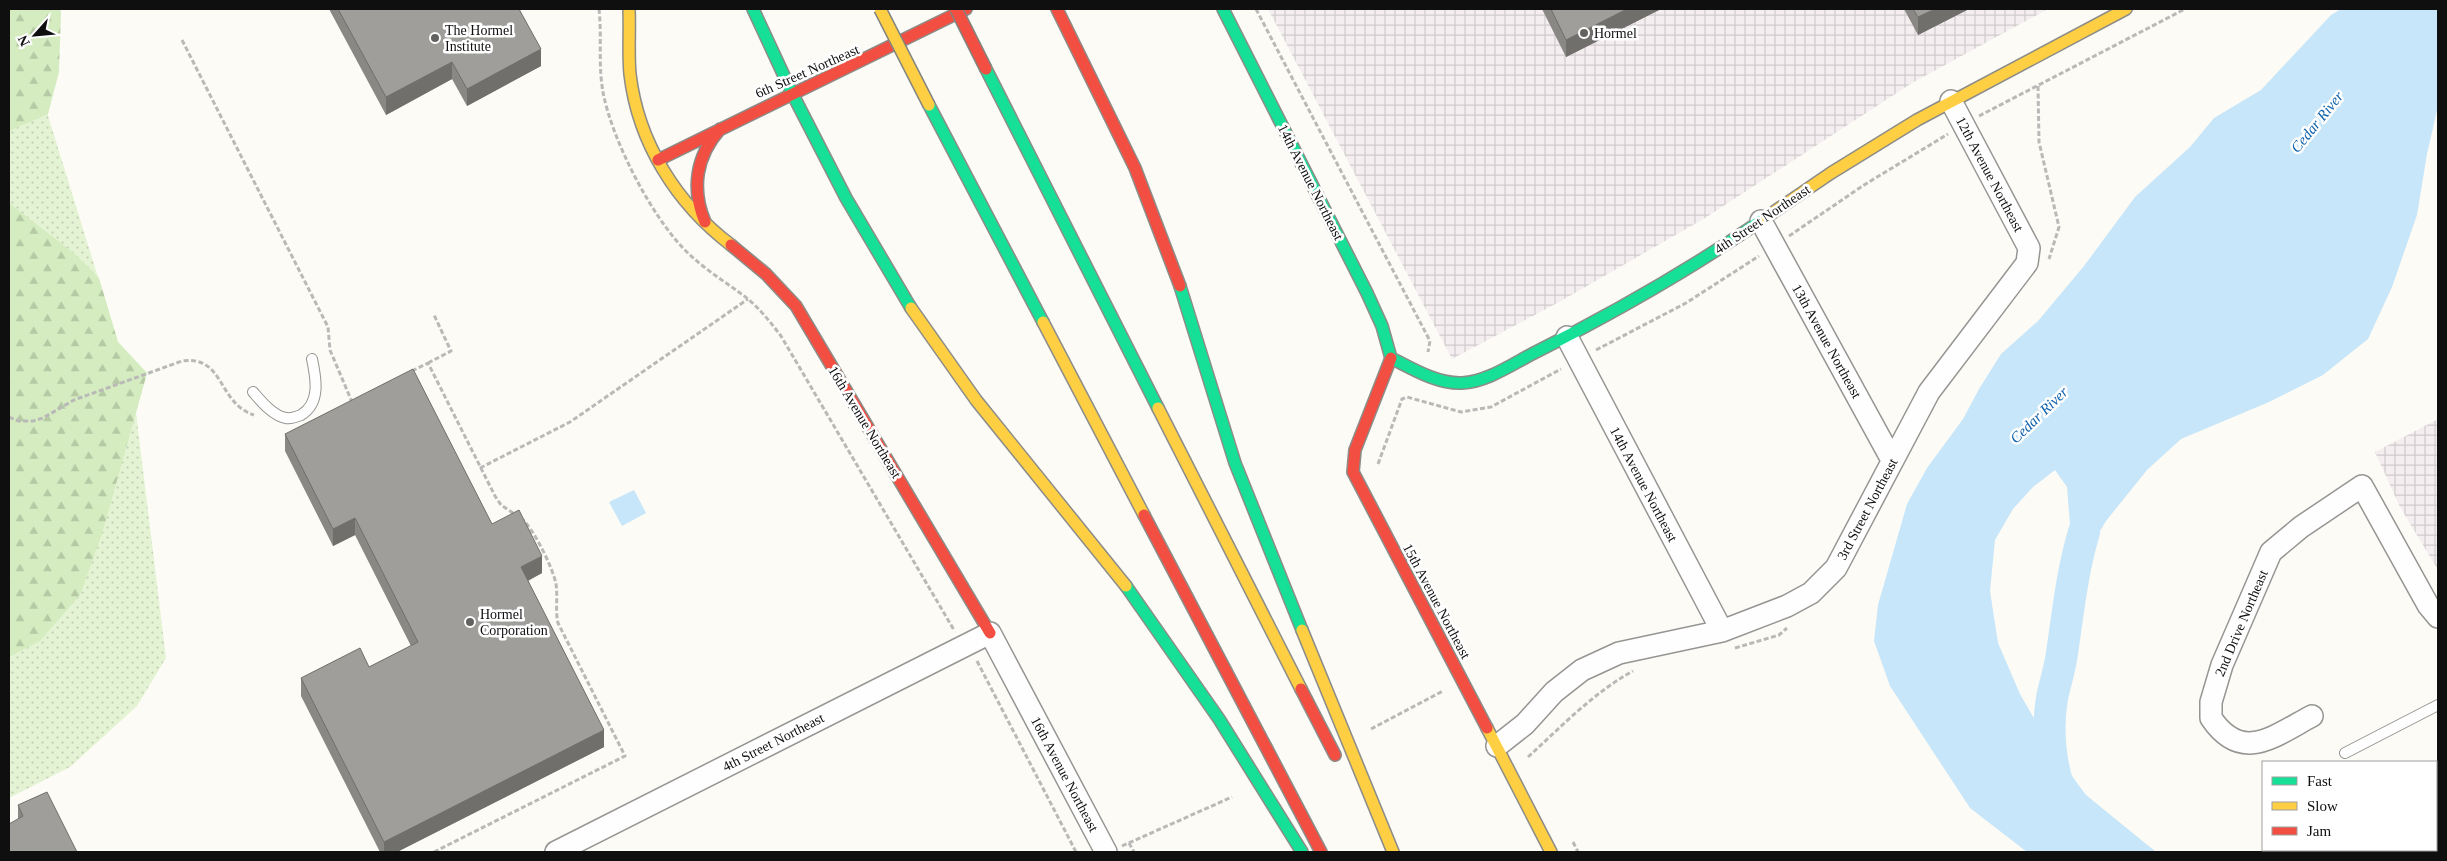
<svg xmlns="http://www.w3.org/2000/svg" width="2447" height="861" viewBox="0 0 2447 861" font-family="Georgia,serif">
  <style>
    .industrial { fill: url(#industrial-grid) }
    .green { fill: url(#green-dots) }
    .forest { fill: url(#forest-firs) }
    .water { fill: #c8e6f9 }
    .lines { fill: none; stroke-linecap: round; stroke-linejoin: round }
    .river { stroke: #c8e6f9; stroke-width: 32 }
    .lane-casing { stroke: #969593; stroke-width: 12 }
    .street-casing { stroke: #969593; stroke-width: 24 }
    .fast-casing { stroke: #8c8c89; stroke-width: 14 }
    .slow-casing { stroke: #8c8c89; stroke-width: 14 }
    .jam-casing { stroke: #8c8c89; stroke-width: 14 }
    .path { stroke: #b9b9b8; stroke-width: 3; stroke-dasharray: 5 2.5; stroke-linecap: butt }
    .lane { stroke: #fffefe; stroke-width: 10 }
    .street { stroke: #fffefe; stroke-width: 21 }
    .fast { stroke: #16e098; stroke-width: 11 }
    .slow { stroke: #ffcf43; stroke-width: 11 }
    .jam { stroke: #f24e42; stroke-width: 11 }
    .slow-bridge-casing { stroke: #838380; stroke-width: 14; stroke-linecap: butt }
    .jam-bridge-casing { stroke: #838380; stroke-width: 14; stroke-linecap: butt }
    .slow-bridge { stroke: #ffcf43; stroke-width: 11 }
    .jam-bridge { stroke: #f24e42; stroke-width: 11 }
    .wall { fill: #8a8884 }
    .shaded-wall { fill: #706f6c }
    .building { fill: #a09e9a; stroke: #706f6c }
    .poi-dot { fill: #626260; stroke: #fff; stroke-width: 2 }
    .labels { text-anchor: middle; stroke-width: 5; stroke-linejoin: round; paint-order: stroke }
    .poi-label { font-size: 14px; fill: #0f0f0f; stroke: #fff; text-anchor: start }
    .street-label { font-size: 14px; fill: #0f0f0f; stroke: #fff }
    .water-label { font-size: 15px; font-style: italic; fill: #0e61ac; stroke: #fff }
  </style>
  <defs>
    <pattern id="industrial-grid" width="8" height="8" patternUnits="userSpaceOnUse" patternTransform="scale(1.25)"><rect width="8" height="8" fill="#f4eef1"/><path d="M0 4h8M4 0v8" fill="none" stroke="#d0cbcd"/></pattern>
    <pattern id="green-dots" width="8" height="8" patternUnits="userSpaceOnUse" patternTransform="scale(1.25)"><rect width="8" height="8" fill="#e4f3d3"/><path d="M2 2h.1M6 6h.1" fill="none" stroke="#c2cfb4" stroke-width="1.8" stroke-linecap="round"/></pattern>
    <pattern id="forest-firs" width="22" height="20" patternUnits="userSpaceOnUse" patternTransform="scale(1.25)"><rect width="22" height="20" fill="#d4ecc0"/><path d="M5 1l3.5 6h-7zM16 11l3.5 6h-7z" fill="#b5c9a4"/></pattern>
  </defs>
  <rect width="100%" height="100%" fill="#fcfbf5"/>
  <path class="industrial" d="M1268,9H2048L1912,83L1705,218L1561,301L1452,359Z
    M2438,419V570L2400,507L2375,452Z"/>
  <path class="green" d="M9,9H15L118,342L147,373L136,413L166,658L137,706L70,767L9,798Z"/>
  <path class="forest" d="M9,9H60L61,12L59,72L48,114L9,131Z
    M9,203L75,254L99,278L118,342L147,373L102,534L80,595L40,641L9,657Z"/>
  <path class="water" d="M2341,9H2438V106L2427,154L2417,215L2392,287L2368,339L2323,375L2269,402L2181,439L2147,470L2106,521L2074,575L2067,487L2055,470L2033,487L2013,509L1995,540L1990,591L1998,643L2020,694L2050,746L2086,795L2156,852H2027L1970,808L1890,686L1874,641L1878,605L1907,504L1927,468L1963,419L1979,389L2001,354L2038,321L2084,266L2135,197L2190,147L2214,118L2261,90L2331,15Z
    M634,490L646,513L622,526L609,502Z"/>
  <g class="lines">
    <path class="river" d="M2059,789C2050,760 2047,728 2052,698C2055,683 2060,669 2062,653C2068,613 2072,572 2084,532"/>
    <g class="lane-casing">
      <path id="lane" d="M253,392C261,401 273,416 286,418C291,419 296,417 301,415C321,403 316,378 312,359
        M2345,753L2438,705"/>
    </g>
    <g class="street-casing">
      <path id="street" d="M1761,221L1892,460
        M1567,337L1722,631
        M2312,716C2274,736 2242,764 2211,718V702L2222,665L2271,552L2301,527L2362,486L2428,605L2438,617
        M1497,746L1525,724L1554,692L1582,670L1619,653L1722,631L1787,606L1811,593L1836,568L1929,392L2027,263L2029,248L1951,101
        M556,852L990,633L1106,852"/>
    </g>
    <g class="fast-casing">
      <path id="fast" d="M753,9L792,93L846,198L911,308
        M1223,9L1367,293L1382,326L1391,358
        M986,69L1158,408
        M929,105L1043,322
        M1180,286L1235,463L1302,630
        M1391,358C1413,369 1437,384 1462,383C1486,382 1511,365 1532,354C1612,314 1691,269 1765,218
        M1126,586L1219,719L1302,852"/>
    </g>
    <g class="slow-casing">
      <path id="slow" d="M629,9C630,31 628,53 630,74C638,143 677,204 731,245
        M1765,218L1831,173L1917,120L2126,9
        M911,308L976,400L1126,586
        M1043,322L1144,515
        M1158,408L1301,689
        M1302,630L1393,852
        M1487,728L1551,852"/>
    </g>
    <g class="jam-casing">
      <path id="jam" d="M1057,9L1135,168L1180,286
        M658,160L966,9
        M705,222C691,189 696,156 720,129
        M731,245L766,274L796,306L990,633
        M1391,358L1355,450L1353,472L1487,728
        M1144,515L1321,852
        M1301,689L1335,755"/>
    </g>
    <path class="path" d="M599,9C602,36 598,65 603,92C612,141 654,222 690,255C708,272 729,284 748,299C761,310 771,323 781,336L954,630
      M1256,9L1430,341L1428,352
      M182,40L328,327L330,350L352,402
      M2038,86L2039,142L2059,227L2049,259
      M1979,116L2185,9
      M1789,236L1864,185L1948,134
      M1596,350L1686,303L1759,256
      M428,363L451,351L434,315
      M412,371L428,363L495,496L501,505L516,515
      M9,417L18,421H33L43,418L74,400L182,361C225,355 217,403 254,415
      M1378,464L1402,399L1407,397L1461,412L1491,407L1561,369
      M480,468L570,422L748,299
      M1735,648L1779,635L1787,628
      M977,661L1076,852
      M1371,729L1443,691
      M1528,757C1561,727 1593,693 1633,671
      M1573,842L1578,852
      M1129,843L1134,852
      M1122,846L1232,797
      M434,852L625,756L558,623C555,610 558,597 556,584C553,568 534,530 523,520"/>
    <use href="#lane" class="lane"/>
    <use href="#street" class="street"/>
    <use href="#fast" class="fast"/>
    <use href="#slow" class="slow"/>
    <use href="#jam" class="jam"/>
    <g class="slow-bridge-casing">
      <path id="slow-bridge" d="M880,9L929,105"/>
    </g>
    <g class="jam-bridge-casing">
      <path id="jam-bridge" d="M956,9L986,69"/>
    </g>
    <use href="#slow-bridge" class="slow-bridge"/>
    <use href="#jam-bridge" class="jam-bridge"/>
  </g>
  <path class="wall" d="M329,9H519L541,66L467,106L452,79L386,115Z
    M1542,9H1661L1566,57Z
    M1904,9H1969L1918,35Z
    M285,434L492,524L542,573L528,581L604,747L397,852H380L301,696V678L369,667L411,646L355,535L333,546L285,451Z
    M18,805L77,852L18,819Z"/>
  <path class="shaded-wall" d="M1627,9H1661L1566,57V40Z
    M1935,9H1969L1918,35V17Z
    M541,49V66L467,106V89Z
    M452,62V79L386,115V97Z
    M355,518V535L333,546V529Z
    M542,556V573L521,584V567Z
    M604,730V747L397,852H384V842Z"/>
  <path class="building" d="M338,9H519L541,49L467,89L452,62L386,97Z
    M1551,9H1627L1566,40Z
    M1913,9H1935L1918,17Z
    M413,369L492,524L519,510L542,556L521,567L604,730L384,842L301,678L360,648L369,667L418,642L355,518L333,529L285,434Z
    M47,792L77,852H9V824L23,816L18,805Z"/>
  <g class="poi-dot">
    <circle cx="1584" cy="33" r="5"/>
    <circle cx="435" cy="38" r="5"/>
    <circle cx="470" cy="622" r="5"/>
  </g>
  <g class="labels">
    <g class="poi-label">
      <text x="445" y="35">The Hormel<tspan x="445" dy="16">Institute</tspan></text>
      <text x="1594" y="38">Hormel</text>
      <text x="480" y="619">Hormel<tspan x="480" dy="16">Corporation</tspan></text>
    </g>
    <g class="street-label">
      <text transform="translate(807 71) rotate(-24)" y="5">6th Street Northeast</text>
      <text transform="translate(1990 174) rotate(62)" y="5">12th Avenue Northeast</text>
      <text transform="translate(1311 182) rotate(63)" y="5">14th Avenue Northeast</text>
      <text transform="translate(1762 219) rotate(-34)" y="5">4th Street Northeast</text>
      <text transform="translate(1827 341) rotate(61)" y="5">13th Avenue Northeast</text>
      <text transform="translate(865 422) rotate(59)" y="5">16th Avenue Northeast</text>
      <text transform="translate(1644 484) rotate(62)" y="5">14th Avenue Northeast</text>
      <text transform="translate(1867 509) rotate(-62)" y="5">3rd Street Northeast</text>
      <text transform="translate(1437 601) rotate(62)" y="5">15th Avenue Northeast</text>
      <text transform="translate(2241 623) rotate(-67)" y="5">2nd Drive Northeast</text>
      <text transform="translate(773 742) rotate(-27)" y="5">4th Street Northeast</text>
      <text transform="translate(1065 774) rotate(62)" y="5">16th Avenue Northeast</text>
    </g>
    <g class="water-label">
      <text transform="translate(2317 122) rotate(-51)" y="5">Cedar River</text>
      <text transform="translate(2039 415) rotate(-44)" y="5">Cedar River</text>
    </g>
  </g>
  <rect width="2447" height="861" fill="none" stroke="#0f0f0f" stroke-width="20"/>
  <rect x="2262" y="761" width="175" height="90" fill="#ffffff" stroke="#9f9f9f"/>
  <rect x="2272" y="777" width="25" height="8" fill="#16e098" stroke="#9f9f9f"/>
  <text x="2307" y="786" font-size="15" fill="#0f0f0f">Fast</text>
  <rect x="2272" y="802" width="25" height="8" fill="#ffcf43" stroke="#9f9f9f"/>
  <text x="2307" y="811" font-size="15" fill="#0f0f0f">Slow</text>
  <rect x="2272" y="827" width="25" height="8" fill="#f24e42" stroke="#9f9f9f"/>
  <text x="2307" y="836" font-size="15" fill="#0f0f0f">Jam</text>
  <g transform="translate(35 35) rotate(243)" stroke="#ffffff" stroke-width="4" paint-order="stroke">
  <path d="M0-4L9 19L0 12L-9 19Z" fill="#0f0f0f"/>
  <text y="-8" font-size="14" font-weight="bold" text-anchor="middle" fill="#0f0f0f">N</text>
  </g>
</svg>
